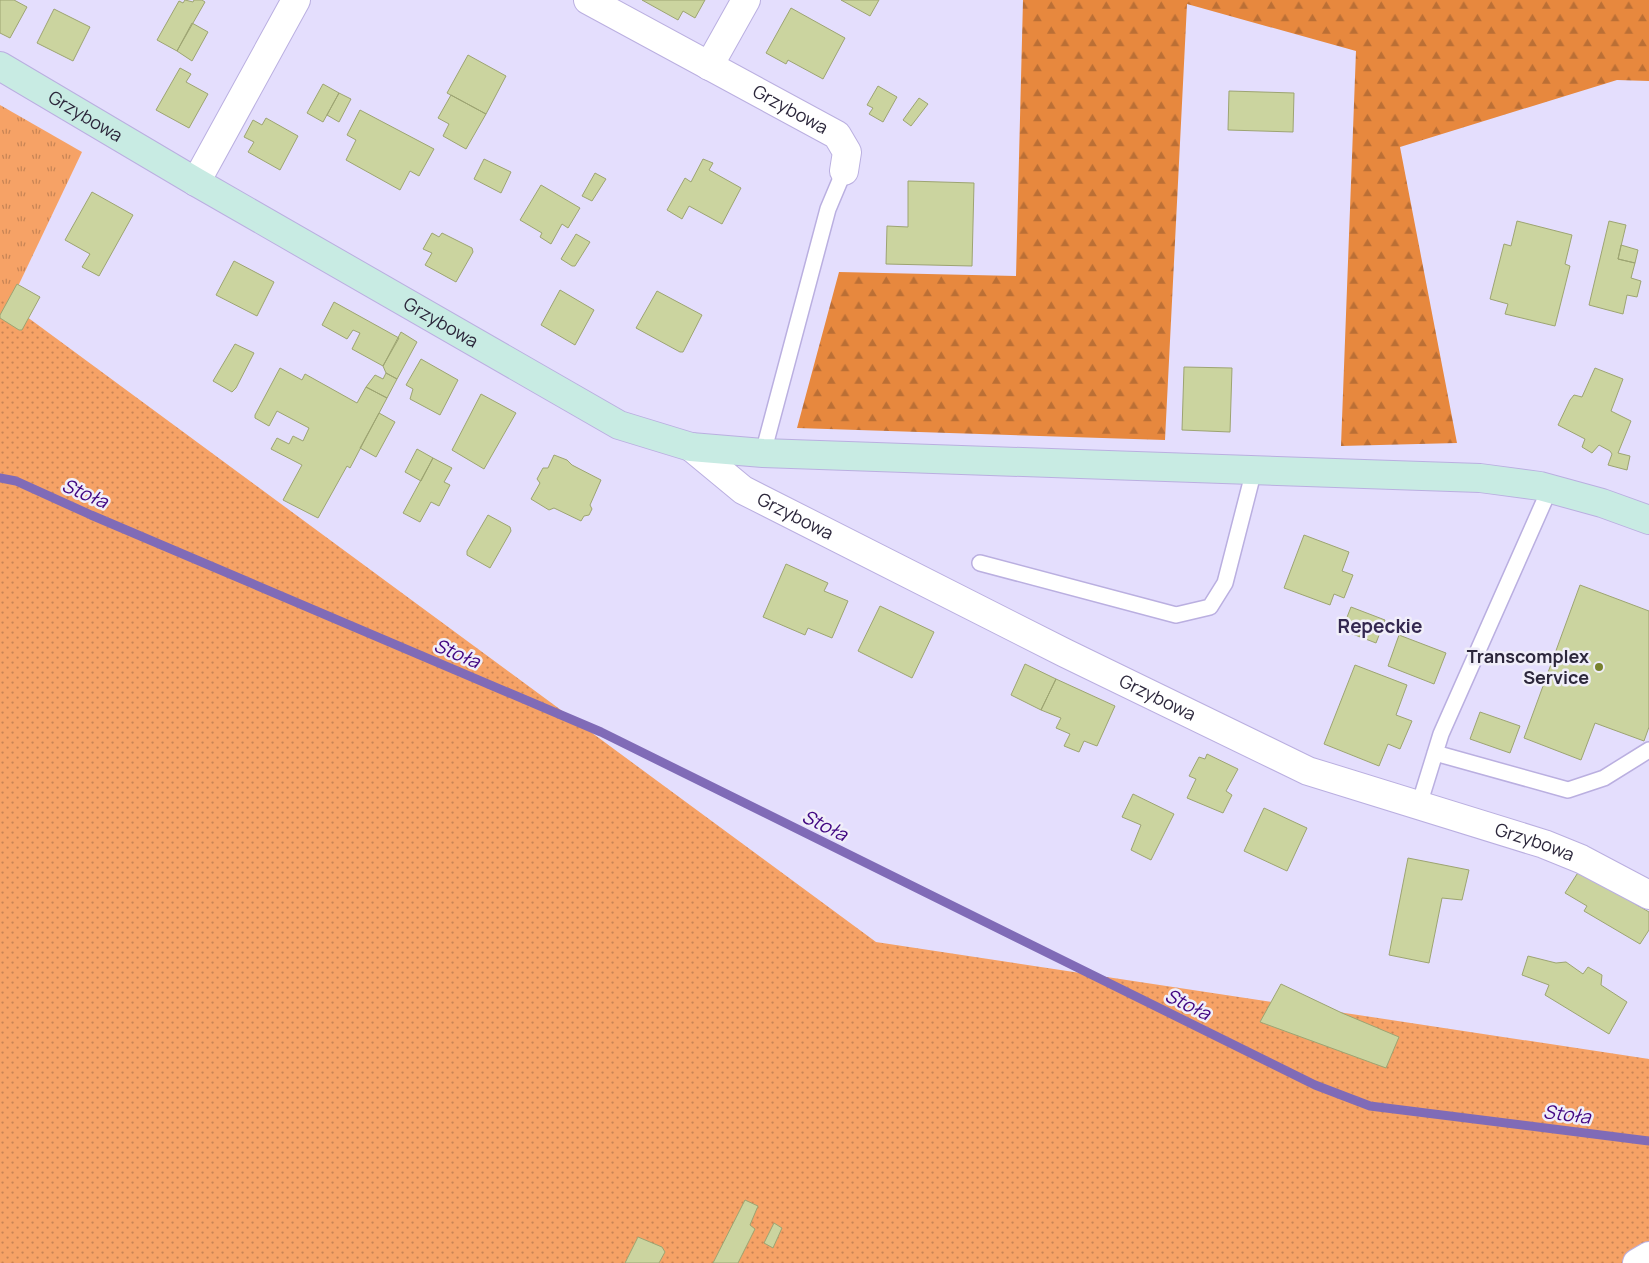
<svg xmlns="http://www.w3.org/2000/svg" width="1649" height="1263" viewBox="0 0 1649 1263" font-family="Manrope,sans-serif">
  <style>
    .grass { fill: url(#grass-tufts) }
    .forest { fill: url(#forest-firs) }
    .park { fill: url(#park-dots) }
    .lines { fill: none; stroke-linecap: round; stroke-linejoin: round }
    .stream { stroke: #806bb7; stroke-width: 9 }
    .building { fill: #cbd49f; stroke: #9da472 }
    .lane-casing { stroke: #baafe0; stroke-width: 18 }
    .street-casing { stroke: #baafe0; stroke-width: 30 }
    .secondary-casing { stroke: #baafe0; stroke-width: 30 }
    .lane { stroke: #fff; stroke-width: 15 }
    .street { stroke: #fff; stroke-width: 28 }
    .secondary { stroke: #c8ebe3; stroke-width: 28 }
    .poi-dot { fill: #78822e; stroke: #f0eef9; stroke-width: 2 }
    .labels { text-anchor: middle; stroke-width: 5; stroke-linejoin: round; paint-order: stroke }
    .street-label { font-size: 18px; fill: #2c273b; stroke: #f0eef9 }
    .poi-label { font-size: 18px; font-weight: bold; fill: #2c273b; stroke: #f0eef9; text-anchor: end }
    .water-label { font-size: 19px; font-style: italic; fill: #410682; stroke: #f0eef9 }
    .neighbourhood-label { font-size: 19px; font-weight: bold; fill: #33274f; stroke: #f0eef9 }
  </style>
  <defs>
    <pattern id="grass-tufts" width="24" height="20" patternUnits="userSpaceOnUse" patternTransform="scale(1.25)"><rect width="24" height="20" fill="#f6a266"/><path d="M3 7l-1-3M5 7V3M7 7l1-3M15 17l-1-3M17 17v-4M19 17l1-3" fill="none" stroke="#c78455"/></pattern>
    <pattern id="forest-firs" width="22" height="20" patternUnits="userSpaceOnUse" patternTransform="scale(1.25)"><rect width="22" height="20" fill="#e7883e"/><path d="M5 1l3.5 6h-7zM16 11l3.5 6h-7z" fill="#bb6f35"/></pattern>
    <pattern id="park-dots" width="8" height="8" patternUnits="userSpaceOnUse" patternTransform="scale(1.25)"><rect width="8" height="8" fill="#f6a266"/><path d="M2 2h.1M6 6h.1" fill="none" stroke="#c78455" stroke-width="1.8" stroke-linecap="round"/></pattern>
  </defs>
  <rect width="100%" height="100%" fill="#e4defd"/>
  <path class="grass" d="M0,105L82,152L0,324Z"/>
  <path class="forest" d="M1023,0H1649V81L1617,80L1400,147L1457,443L1341,446L1356,51L1187,4L1165,440L797,428L839,272L1016,276Z"/>
  <path class="park" d="M0,297L876,942L1649,1059V1263H0Z"/>
  <g class="lines">
    <path class="stream" d="M0,478L16,481L91,515L601,732L1315,1085L1370,1106L1649,1141"/>
  </g>
  <path class="building" d="M0,0H14L27,7L10,38L0,33Z
    M185,0L193,2L194,0H202L205,2L177,51L157,40L179,1L183,3Z
    M642,0H705L695,18L683,11L678,20Z
    M841,0H879L870,16Z
    M791,8L845,38L823,79L788,60L786,64L766,53Z
    M54,9L90,27L73,61L37,43Z
    M192,23L208,32L192,61L177,51Z
    M468,55L506,76L486,114L447,93Z
    M180,68L191,74L186,82L208,94L189,128L156,110Z
    M323,84L339,93L323,122L307,113Z
    M878,86L897,97L883,122L869,114L873,108L867,105Z
    M1229,91L1294,93L1293,132L1228,130Z
    M339,93L351,99L339,122L327,115Z
    M451,95L486,114L466,149L443,136L449,124L438,118Z
    M919,98L928,104L911,126L903,120Z
    M360,110L434,149L419,176L410,171L400,190L346,160L356,140L347,135Z
    M266,118L298,136L280,170L248,152L254,142L244,137L253,120L262,125Z
    M484,159L511,172L501,193L474,179Z
    M703,159L713,163L709,170L741,188L722,224L689,206L682,219L667,210L685,178L691,182Z
    M595,173L606,179L592,201L582,196Z
    M908,181L974,183L972,266L886,264L887,226L908,227Z
    M541,185L580,208L568,228L562,224L551,244L540,237L542,233L520,220Z
    M92,192L133,215L99,276L82,267L90,254L65,240Z
    M1517,221L1572,235L1565,264L1570,266L1555,326L1505,314L1508,304L1490,299L1504,244L1511,246Z
    M1609,221L1626,225L1618,259L1635,263L1631,278L1641,281L1637,297L1627,295L1623,314L1589,305Z
    M432,233L439,237L442,233L472,248L473,252L456,282L425,265L432,253L423,249Z
    M576,234L590,242L575,266H572L561,259Z
    M1621,245L1638,250L1635,263L1618,259Z
    M234,261L274,282L257,316L216,295Z
    M17,284L40,297L22,330H19L0,318V315Z
    M560,290L594,310L575,345L541,325Z
    M657,291L702,315L683,352H680L636,328Z
    M334,302L399,338L383,366L352,349L360,333L353,330L347,339L322,325Z
    M401,332L417,342L397,379L386,373L383,366Z
    M235,344L254,353L236,388L232,392L213,381Z
    M421,359L458,380L440,415L410,399L413,389L406,385Z
    M1184,367L1232,368L1230,432L1182,430Z
    M280,368L302,380L305,374L357,403L366,387L387,398L350,468L347,466L318,518L283,500L302,465L271,449L277,438L289,444L293,436L303,441L309,428L277,411L269,426L255,418V415Z
    M1595,368L1623,379L1611,411L1631,421L1618,453L1630,456L1627,470L1608,465L1612,454L1610,451L1599,445L1592,453L1582,447L1585,439L1558,425L1570,400L1574,395L1582,397Z
    M386,373L397,379L387,398L366,387L375,375L383,379Z
    M481,394L516,413L484,469L452,450Z
    M379,413L395,422L376,457L360,448Z
    M417,449L433,458L421,481L405,472Z
    M554,455L567,460L572,465L601,480L590,505L592,509L589,515L584,516L581,521L554,508L549,510L531,499L540,483L537,479L543,468H548Z
    M433,458L452,468L444,482L450,485L439,506L431,502L420,522L403,513Z
    M488,515L510,527L511,531L490,568L467,555V551Z
    M1304,535L1349,552L1342,571L1353,575L1344,598L1334,594L1330,605L1284,588Z
    M786,564L828,583L824,591L848,601L832,638L808,628L805,635L763,617Z
    M1580,585L1649,611V727L1644,741L1595,723L1581,760L1524,738Z
    M880,606L934,632L912,678L858,651Z
    M1351,607L1385,620L1376,643L1342,630Z
    M1399,635L1446,653L1434,684L1388,666Z
    M1025,664L1056,679L1041,710L1011,695Z
    M1355,665L1407,685L1396,715L1412,721L1400,749L1388,744L1379,766L1324,744Z
    M1056,679L1115,706L1097,746L1084,741L1079,752L1064,746L1070,734L1056,728L1061,718L1041,710Z
    M1480,712L1520,726L1510,753L1470,739Z
    M1207,754L1238,769L1226,791L1232,795L1223,813L1187,798L1196,779L1189,776L1199,757L1205,759Z
    M1133,794L1174,814L1151,860L1131,850L1141,825L1122,817Z
    M1264,808L1307,828L1287,871L1244,851Z
    M1408,858L1469,870L1462,900L1442,898L1429,963L1389,955Z
    M1579,871L1649,912V930L1640,944L1584,911L1587,906L1565,893Z
    M1528,956L1556,963L1566,962L1583,974L1588,967L1602,975L1601,985L1627,1002L1609,1034L1545,995L1549,985L1522,975Z
    M1281,984L1342,1013L1399,1037L1386,1068L1260,1022Z
    M745,1200L758,1206L750,1225L755,1229L738,1263H713Z
    M774,1223L782,1228L773,1248L764,1243Z
    M638,1237L662,1247L665,1252L659,1263H625Z"/>
  <g class="lines">
    <g class="lane-casing">
      <path id="lane" d="M763,453L828,209L844,171
        M980,563L1176,615L1210,607L1225,583L1254,470
        M1435,753L1568,790L1604,778L1649,750
        M1419,805L1441,734L1550,488"/>
    </g>
    <g class="street-casing">
      <g id="street">
        <path id="s1" d="M588,0L837,135L847,152L844,171"/>
        <path d="M709,66L746,0"/>
        <path d="M196,182L296,0"/>
        <path id="s2" d="M691,447L743,490L1065,653L1308,771L1544,844L1581,859L1649,895"/>
        <path d="M1637,1263L1649,1256"/>
      </g>
    </g>
    <g class="secondary-casing">
      <g id="secondary">
        <path id="s3" d="M0,66L196,182L619,425L691,447L763,453L1480,478L1540,486L1602,503L1649,520"/>
      </g>
    </g>
    <use href="#lane" class="lane"/>
    <use href="#street" class="street"/>
    <use href="#secondary" class="secondary"/>
  </g>
  <circle class="poi-dot" cx="1599" cy="667" r="5"/>
  <g class="labels">
    <g class="street-label">
      <text dy="6" stroke="none"><textPath href="#s1" startOffset="230">Grzybowa</textPath></text>
      <text dy="6" stroke="none"><textPath href="#s3" startOffset="99">Grzybowa</textPath></text>
      <text dy="6" stroke="none"><textPath href="#s3" startOffset="510">Grzybowa</textPath></text>
      <text dy="6" stroke="none"><textPath href="#s2" startOffset="126">Grzybowa</textPath></text>
      <text dy="6" stroke="none"><textPath href="#s2" startOffset="531">Grzybowa</textPath></text>
      <text dy="6" stroke="none"><textPath href="#s2" startOffset="936">Grzybowa</textPath></text>
    </g>
    <g class="poi-label">
      <text x="1589" y="663">Transcomplex<tspan x="1589" dy="21">Service</tspan></text>
    </g>
    <g class="water-label">
      <text transform="translate(85 493) rotate(23)" y="7">Stoła</text>
      <text transform="translate(457 653) rotate(23)" y="7">Stoła</text>
      <text transform="translate(825 825) rotate(26)" y="7">Stoła</text>
      <text transform="translate(1188 1004) rotate(26)" y="7">Stoła</text>
      <text transform="translate(1567 1114) rotate(7)" y="7">Stoła</text>
    </g>
    <g class="neighbourhood-label">
      <text x="1380" y="633">Repeckie</text>
    </g>
  </g>
</svg>
